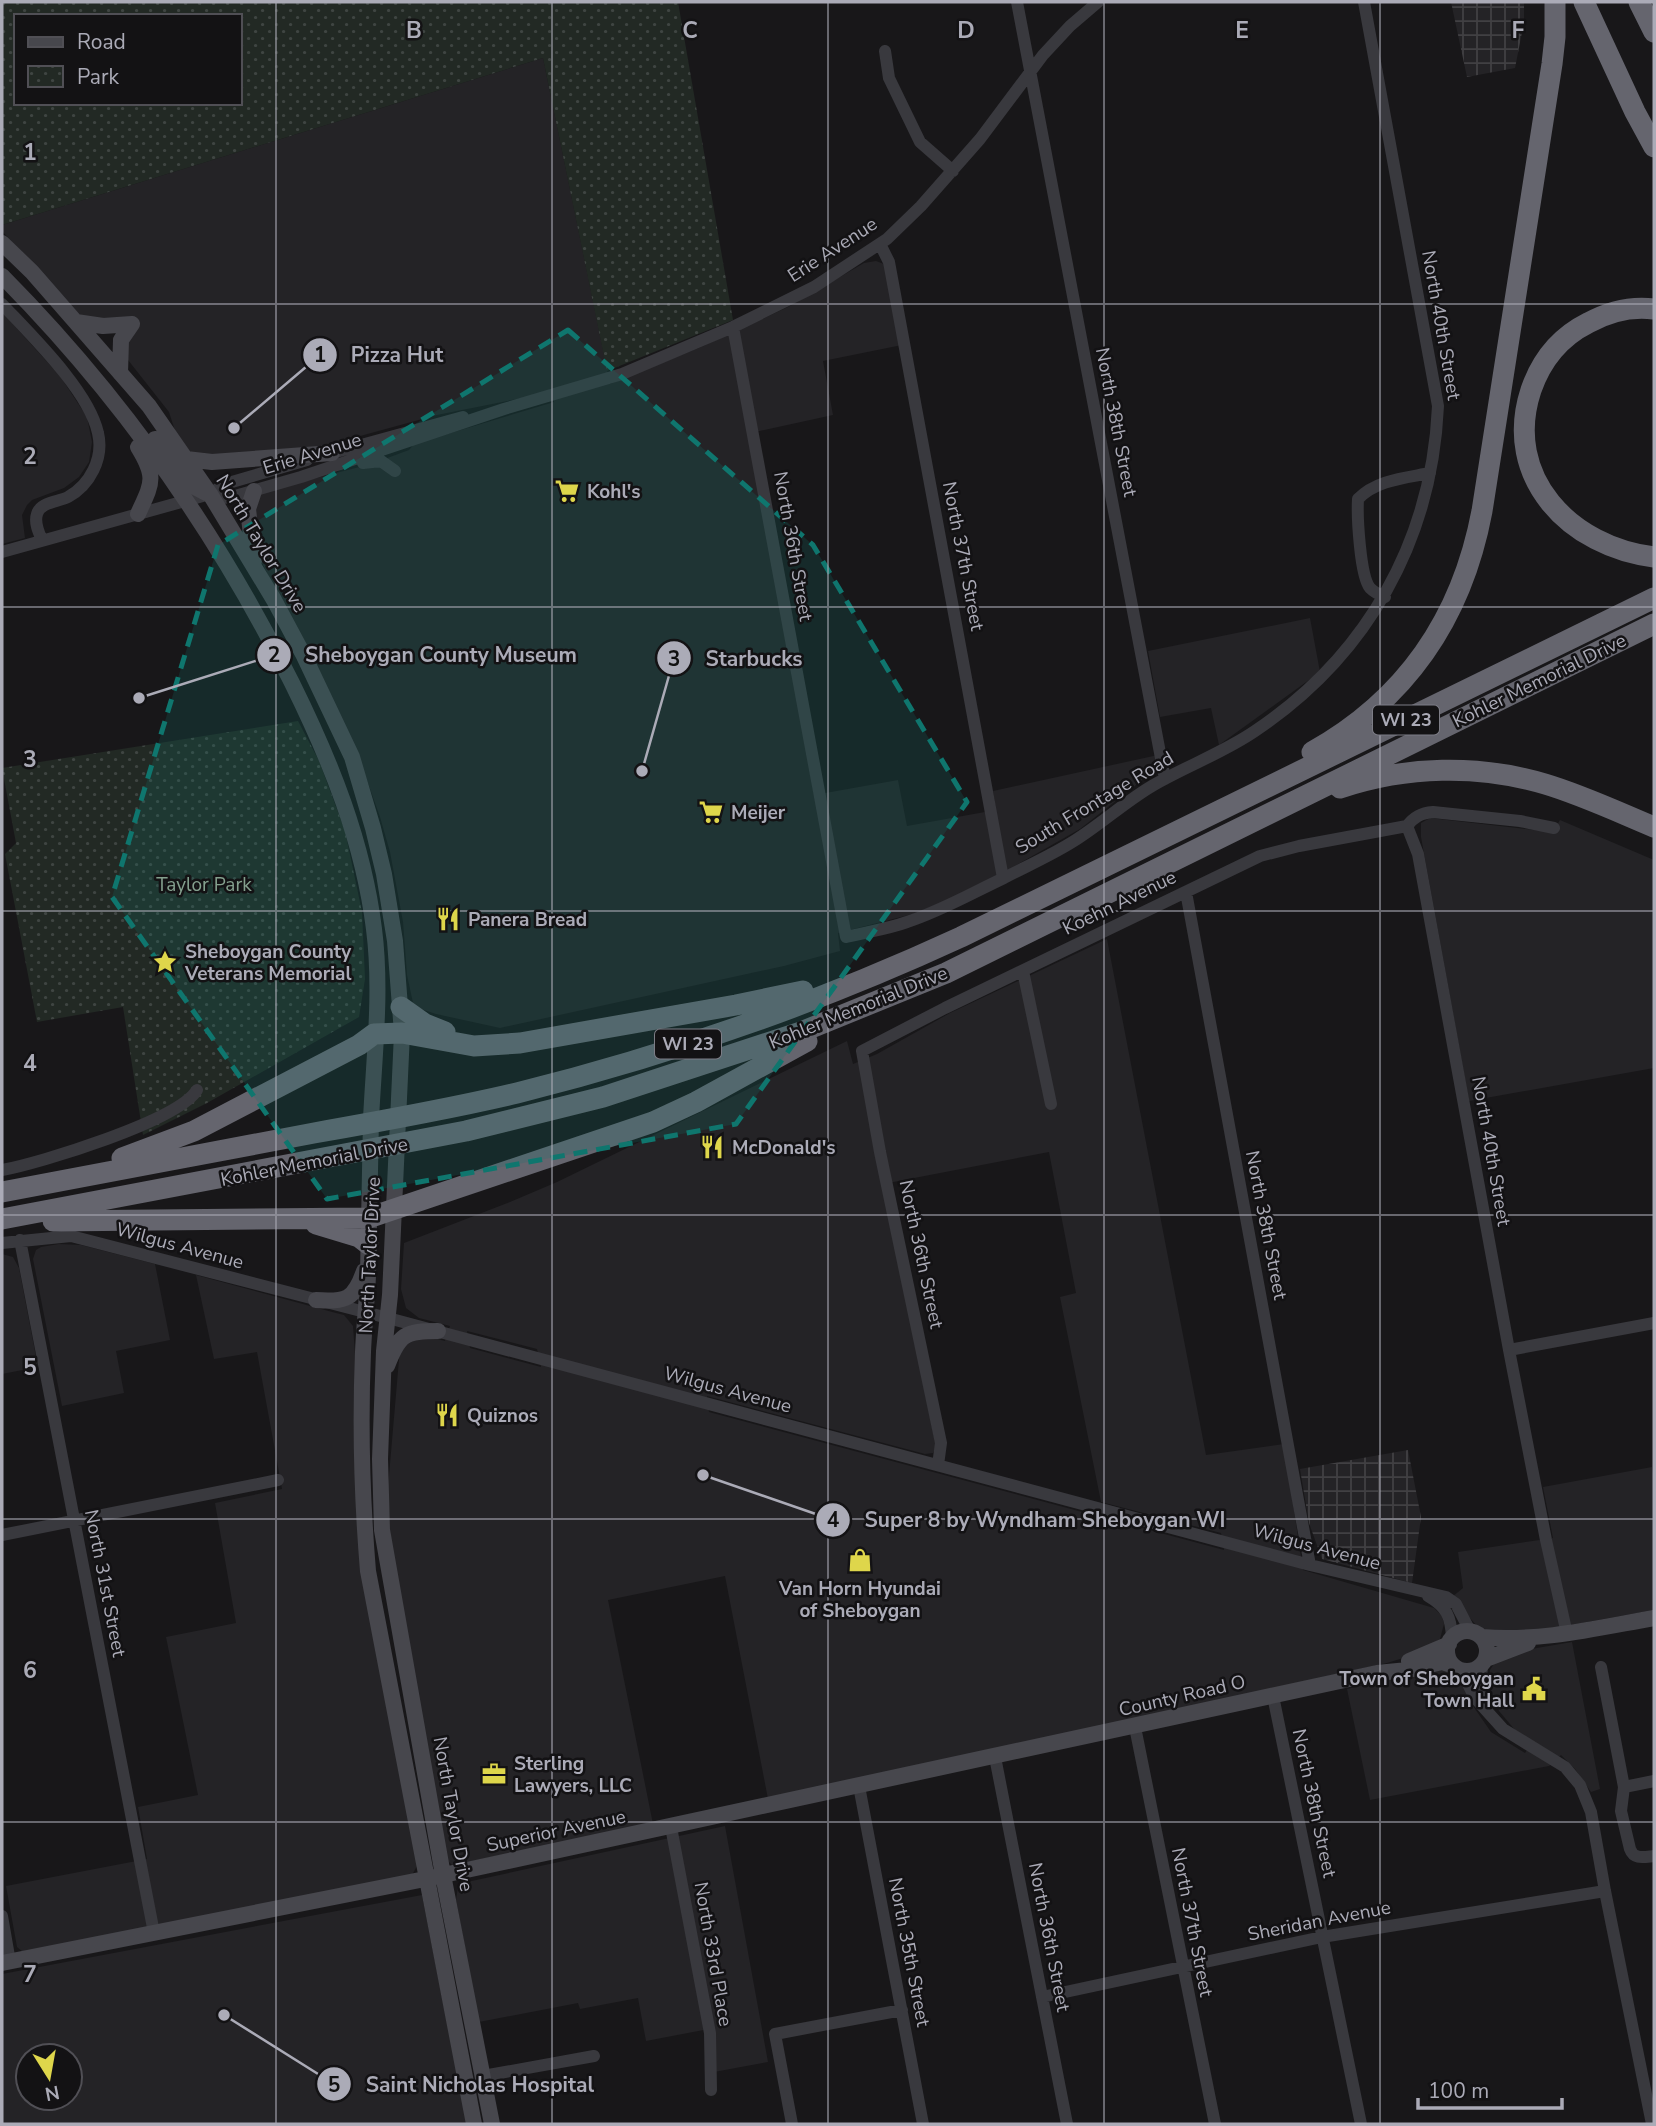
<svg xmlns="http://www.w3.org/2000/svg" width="1656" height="2126" viewBox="0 0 1656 2126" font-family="'Nunito Sans',sans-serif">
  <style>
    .built { fill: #242326; fill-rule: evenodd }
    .industrial { fill: url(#industrial-grid) }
    .park { fill: url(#park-dots); fill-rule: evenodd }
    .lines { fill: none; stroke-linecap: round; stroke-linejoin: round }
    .street { stroke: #39393e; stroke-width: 12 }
    .secondary { stroke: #47474d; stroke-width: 16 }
    .highway { stroke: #65656e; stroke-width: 21 }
    .marked { fill: #0f766e; fill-opacity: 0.2; stroke: #0f766e; stroke-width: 5; stroke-dasharray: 14 9; stroke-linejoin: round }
    .grid { fill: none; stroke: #ababb7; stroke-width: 2; stroke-opacity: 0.55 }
    .labels { text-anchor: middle; stroke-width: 5; stroke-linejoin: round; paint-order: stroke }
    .shield { fill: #131214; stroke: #7d7d86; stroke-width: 2 }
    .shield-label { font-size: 18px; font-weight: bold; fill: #ababb7 }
    .street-label { font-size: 19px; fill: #ababb7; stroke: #131214 }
    .poi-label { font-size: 19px; font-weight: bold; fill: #ababb7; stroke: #131214; text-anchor: start }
    .park-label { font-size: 19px; fill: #84a08e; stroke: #131214 }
    .grid-label { font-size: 23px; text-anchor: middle; font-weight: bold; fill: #ababb7; stroke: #131214; stroke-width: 5; stroke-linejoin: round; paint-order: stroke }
    .leader { fill: none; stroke: #ababb7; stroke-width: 2.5 }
    .callout-dot { fill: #ababb7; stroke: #131214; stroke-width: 2.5 }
    .mark-label { font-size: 21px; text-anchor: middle; font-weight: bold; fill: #111 }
    .callout-label { font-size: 21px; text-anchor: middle; font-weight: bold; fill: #ababb7; stroke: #131214; stroke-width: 5; stroke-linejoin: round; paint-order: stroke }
  </style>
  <defs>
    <pattern id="industrial-grid" width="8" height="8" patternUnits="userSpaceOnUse" patternTransform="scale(1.75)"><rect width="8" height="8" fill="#242326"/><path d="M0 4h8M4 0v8" fill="none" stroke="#414043"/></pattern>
    <pattern id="park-dots" width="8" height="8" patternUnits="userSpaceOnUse" patternTransform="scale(1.75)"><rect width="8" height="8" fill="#222924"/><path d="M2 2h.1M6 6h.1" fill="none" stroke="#3f4542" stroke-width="1.8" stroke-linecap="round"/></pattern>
  </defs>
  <rect width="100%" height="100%" fill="#181719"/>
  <path class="built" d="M543,58L610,384L701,347L788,307L864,263L876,261L884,264L902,345L823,361L833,415L750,433L814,795L898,780L907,826L996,810L993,791L1158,755L1155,766L1150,774L1080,829L990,880L951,899L913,914L838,933L840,951L784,966L500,1028L436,1014L415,1007L413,1003L407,975L403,922L390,852L380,817L359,758L261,561L254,504L262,492L371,464L409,450L414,444L554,402L552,392L437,415L309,450L194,456L177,437L169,412L128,360L114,322L79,315L2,231V225Z
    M2,312L60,376L87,417L92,442L89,462L79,477L64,488L32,500L27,505L22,515L25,538L2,544Z
    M1310,618L1320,672L1219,745L1211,708L1160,717L1148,651Z
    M1430,818L1553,832L1560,820L1654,860V1068L1469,1101L1421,837V823Z
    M1107,939L1206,1455L1284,1444L1303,1570L1434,1608L1442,1616L1444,1624L1440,1639L1416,1654L1387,1663L768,1799L725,1576L608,1600L653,1824L452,1865L448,1861L391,1554L388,1487L400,1348L424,1335L445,1341L450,1326L419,1318L406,1308L401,1289L404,1243L510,1202L557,1182L847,1041L853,1064L877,1054L950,1013ZM1049,1152L1076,1293L1060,1297L1101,1502L1221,1533L1224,1550L709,1412L707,1396L925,1454L933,1453L936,1447L934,1437L883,1184ZM467,1331L537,1349L541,1367L470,1348Z
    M59,1244L81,1245L155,1264L170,1340L116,1351L124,1393L62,1406L33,1259L36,1250L41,1247Z
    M2,1254L13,1257L19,1268L38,1367L2,1374Z
    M196,1275L336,1313L344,1315L353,1326L359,1407L356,1495L417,1866L412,1875L23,1952L17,1947L6,1886L147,1859L138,1807L198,1795L166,1637L236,1623L215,1503L282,1489L257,1352L214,1359Z
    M1652,1467L1654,1479V1610L1503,1637L1482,1632L1452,1597L1463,1588L1458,1552L1553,1538L1543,1487Z
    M1572,1642L1600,1789L1591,1792L1575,1769L1561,1755L1549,1766L1370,1800L1347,1689L1432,1668L1450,1670L1463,1683L1473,1706L1491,1732L1525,1753L1533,1741L1515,1730L1499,1711L1489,1687L1490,1670L1495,1662L1531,1649Z
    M725,1826L768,2062L714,2072V2028L646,2041L638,1998L580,2009L578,2003L479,2022L456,1900L458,1886L467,1882Z
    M422,1895L467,2124H2V1974ZM28,2056H70V2098H28Z"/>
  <path class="industrial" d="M1451,2H1524V22L1515,68L1467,77Z
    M1408,1450L1421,1517L1412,1583L1322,1559L1309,1523L1300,1469Z"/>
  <path class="park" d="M2,2H678L733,320L607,371L543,58L2,225ZM16,16H240V103H16Z
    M298,721L319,761L345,831L362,912L365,979L359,1017L207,1103L143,1135L123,1007L37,1022L5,854L16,843L2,768Z"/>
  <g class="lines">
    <path class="street" d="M1017,2L1165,779
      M885,51L889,78L920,142L953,171
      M880,244L889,262L1003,878
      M2,304C31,335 89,391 98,433C104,458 90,485 68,497C58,502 40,502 37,514C34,523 39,533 42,540
      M733,327L846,937C866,932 888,929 907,922C941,911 972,893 1004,878C1027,866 1052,855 1074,841C1101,824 1125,802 1152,786C1186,766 1223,753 1255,731C1367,656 1432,541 1438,406L1364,2
      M325,455L463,417
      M363,463L381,461L395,471
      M210,494L223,498L235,496L301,477L504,409L622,374L733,327L814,287L887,239L921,206L980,139L1043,55L1070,26L1098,2
      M2,552L210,494L225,484L307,460
      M1385,597C1380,595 1374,592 1370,588C1360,576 1357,516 1358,499C1376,480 1405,478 1430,473
      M1407,826L1418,854L1509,1350L1546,1540L1567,1634
      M1407,826C1414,817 1421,813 1433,812L1520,821L1554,828
      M1186,892L1310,1565
      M1023,971L1051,1104
      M2,1170C40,1163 178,1121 197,1090
      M20,1240L154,1933
      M2,1243L71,1236L388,1318L1310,1565L1446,1597L1456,1604L1470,1631
      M1509,1350L1654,1323
      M938,1465L941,1443L880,1152L862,1051L945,1008L1260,856L1299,846L1407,826
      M2,1535L278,1480
      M1428,1596C1447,1607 1451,1617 1452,1638
      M1482,1664L1481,1683L1487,1708
      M1601,1667L1624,1787L1621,1811L1630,1849C1634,1860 1644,1857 1654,1856
      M1461,1670L1475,1698L1503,1729L1565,1767L1580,1785L1591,1812L1605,1891L1652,2124
      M1273,1696L1361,2124
      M1135,1727L1215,2124
      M995,1757L1067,2124
      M859,1786L923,2124
      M1624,1787L1654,1781
      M671,1827L710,2033L711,2090
      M2,1916L10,1962
      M1042,1997L1322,1937L1605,1891
      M483,2076L594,2056
      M792,2124L775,2034L902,2010"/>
    <path class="secondary" d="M2,243L32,272L149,406L210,494L274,600L304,656L352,757L373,828L384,874L395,941L402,1033L390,1295L384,1351L380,1459L382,1530L443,1875L492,2124
      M2,276C120,395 217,532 292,683C331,762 363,841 374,929C382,991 374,1057 371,1119C370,1171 369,1223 368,1275C367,1301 364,1327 363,1352C360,1425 362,1499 368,1571L474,2124
      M76,322L103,326L132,324
      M120,373L121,340L132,324
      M155,439L189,484L206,493
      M186,459L212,462L332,453
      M254,491L248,509L254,561
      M138,514C152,483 157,478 138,447
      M316,1300C346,1302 354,1300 364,1271
      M387,1366C399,1334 405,1331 438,1331
      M1447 1651a20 20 0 1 1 40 0a20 20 0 1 1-40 0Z
      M1482,1637C1540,1642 1597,1628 1654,1618
      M1486,1659L1528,1643
      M1409,1661L1449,1644
      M2,1963L425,1879L1377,1673L1408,1670L1442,1662L1454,1666"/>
    <path class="highway" d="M1584,2L1635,112L1654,147
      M1639,2L1654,32
      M1654,309C1631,306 1608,312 1588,323C1560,337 1541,361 1531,390C1502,478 1571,547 1654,557
      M1312,752C1407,699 1462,617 1482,511L1552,64L1555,37V2
      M1340,788C1406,766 1478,764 1545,784C1582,795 1618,812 1654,827
      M401,1007L425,1024L445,1032
      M122,1158L194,1131L359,1045L374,1034L402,1033L474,1046L520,1043L736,1005L803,991
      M2,1192C106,1172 210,1153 314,1133C382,1121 450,1109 517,1093C670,1055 818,1003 961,937L1654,598
      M2,1219L466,1131L603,1097L801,1032L946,973L1654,624
      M53,1221L368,1218L653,1122L696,1102L807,1041
      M316,1224L359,1237L368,1244"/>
  </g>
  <path class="marked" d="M568,330L813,545L967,802L736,1124L327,1199L112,897L218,545Z"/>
  <path class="grid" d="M276,2V2124M552,2V2124M828,2V2124M1104,2V2124M1380,2V2124M2,304H1654M2,607H1654M2,911H1654M2,1215H1654M2,1519H1654M2,1822H1654"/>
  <defs>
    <g id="supermarket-bare" transform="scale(1.89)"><path d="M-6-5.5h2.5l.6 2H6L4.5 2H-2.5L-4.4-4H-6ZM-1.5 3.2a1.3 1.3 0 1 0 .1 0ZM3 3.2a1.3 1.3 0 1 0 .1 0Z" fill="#ded64b" stroke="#131214" stroke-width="2.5" paint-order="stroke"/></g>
    <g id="restaurant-bare" transform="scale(1.89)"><path d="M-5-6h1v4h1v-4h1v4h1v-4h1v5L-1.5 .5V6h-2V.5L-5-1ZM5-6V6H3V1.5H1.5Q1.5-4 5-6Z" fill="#ded64b" stroke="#131214" stroke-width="2.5" paint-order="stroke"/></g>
    <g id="sight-bare" transform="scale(1.89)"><path d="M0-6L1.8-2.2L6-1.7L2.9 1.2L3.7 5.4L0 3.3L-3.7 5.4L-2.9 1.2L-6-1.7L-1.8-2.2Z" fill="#ded64b" stroke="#131214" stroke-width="2.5" paint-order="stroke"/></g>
    <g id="shop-bare" transform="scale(1.89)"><path d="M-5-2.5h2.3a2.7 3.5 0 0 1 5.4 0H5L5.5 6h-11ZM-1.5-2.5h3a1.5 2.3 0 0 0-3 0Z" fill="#ded64b" stroke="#131214" stroke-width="2.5" paint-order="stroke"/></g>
    <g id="civic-bare" transform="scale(1.89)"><path d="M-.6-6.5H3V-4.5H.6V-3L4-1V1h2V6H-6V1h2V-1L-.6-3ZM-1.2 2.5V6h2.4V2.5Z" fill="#ded64b" stroke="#131214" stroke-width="2.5" paint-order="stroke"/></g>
    <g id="office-bare" transform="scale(1.89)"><path d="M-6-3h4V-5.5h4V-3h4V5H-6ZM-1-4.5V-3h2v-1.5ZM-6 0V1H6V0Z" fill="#ded64b" stroke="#131214" stroke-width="2.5" paint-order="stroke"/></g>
  </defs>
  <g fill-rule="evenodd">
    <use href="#supermarket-bare" x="567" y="491"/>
    <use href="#supermarket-bare" x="711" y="812"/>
    <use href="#restaurant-bare" x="448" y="919"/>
    <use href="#sight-bare" x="165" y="962"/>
    <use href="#restaurant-bare" x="712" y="1147"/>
    <use href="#restaurant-bare" x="447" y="1415"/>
    <use href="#shop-bare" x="860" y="1560"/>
    <use href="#civic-bare" x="1534" y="1689"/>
    <use href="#office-bare" x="494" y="1774"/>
  </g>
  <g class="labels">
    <g class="shield">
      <rect x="1373" y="705.5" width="66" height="29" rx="5"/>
      <rect x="655" y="1029.5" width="66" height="29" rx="5"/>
    </g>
    <g class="shield-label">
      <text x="1406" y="726">WI 23</text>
      <text x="688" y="1050">WI 23</text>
    </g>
    <g class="street-label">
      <text transform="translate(832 249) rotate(-33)" y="7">Erie Avenue</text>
      <text transform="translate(1442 325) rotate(80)" y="7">North 40th Street</text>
      <text transform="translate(1117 422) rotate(79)" y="7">North 38th Street</text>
      <text transform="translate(312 453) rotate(-17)" y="7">Erie Avenue</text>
      <text transform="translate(262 543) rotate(59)" y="7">North Taylor Drive</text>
      <text transform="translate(794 546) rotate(80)" y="7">North 36th Street</text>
      <text transform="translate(964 556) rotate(79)" y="7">North 37th Street</text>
      <text transform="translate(1539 680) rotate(-26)" y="7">Kohler Memorial Drive</text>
      <text transform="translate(1094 802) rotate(-31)" y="7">South Frontage Road</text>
      <text transform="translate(1119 902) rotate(-26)" y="7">Koehn Avenue</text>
      <text transform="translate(858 1007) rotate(-22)" y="7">Kohler Memorial Drive</text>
      <text transform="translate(1492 1151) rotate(80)" y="7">North 40th Street</text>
      <text transform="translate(314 1161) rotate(-11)" y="7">Kohler Memorial Drive</text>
      <text transform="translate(1267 1225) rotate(79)" y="7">North 38th Street</text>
      <text transform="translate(180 1245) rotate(15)" y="7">Wilgus Avenue</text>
      <text transform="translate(922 1254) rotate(78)" y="7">North 36th Street</text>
      <text transform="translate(369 1255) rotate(-87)" y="7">North Taylor Drive</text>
      <text transform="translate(728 1389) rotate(15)" y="7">Wilgus Avenue</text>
      <text transform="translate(1317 1546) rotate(15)" y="7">Wilgus Avenue</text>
      <text transform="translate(106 1583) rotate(79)" y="7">North 31st Street</text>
      <text transform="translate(1182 1695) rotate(-13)" y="7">County Road O</text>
      <text transform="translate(1315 1803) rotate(78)" y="7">North 38th Street</text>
      <text transform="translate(454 1814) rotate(80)" y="7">North Taylor Drive</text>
      <text transform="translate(556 1830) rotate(-12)" y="7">Superior Avenue</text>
      <text transform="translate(1319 1920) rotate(-11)" y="7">Sheridan Avenue</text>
      <text transform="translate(1193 1922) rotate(79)" y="7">North 37th Street</text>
      <text transform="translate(1050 1937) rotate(79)" y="7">North 36th Street</text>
      <text transform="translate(910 1952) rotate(79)" y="7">North 35th Street</text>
      <text transform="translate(714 1954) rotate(80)" y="7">North 33rd Place</text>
    </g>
    <g class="poi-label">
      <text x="587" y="498">Kohl's</text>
      <text x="731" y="819">Meijer</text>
      <text x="468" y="926">Panera Bread</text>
      <text x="185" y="958">Sheboygan County<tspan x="185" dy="22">Veterans Memorial</tspan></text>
      <text x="732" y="1154">McDonald's</text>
      <text x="467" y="1422">Quiznos</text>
      <text x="860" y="1595" text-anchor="middle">Van Horn Hyundai<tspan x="860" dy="22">of Sheboygan</tspan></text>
      <text x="1514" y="1685" text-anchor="end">Town of Sheboygan<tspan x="1514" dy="22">Town Hall</tspan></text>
      <text x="514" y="1770">Sterling<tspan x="514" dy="22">Lawyers, LLC</tspan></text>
    </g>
    <g class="park-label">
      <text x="204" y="891">Taylor Park</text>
    </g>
  </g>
  <g class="grid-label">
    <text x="414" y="38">B</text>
    <text x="690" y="38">C</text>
    <text x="966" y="38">D</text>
    <text x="1242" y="38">E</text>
    <text x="1518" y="38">F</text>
    <text x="30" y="160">1</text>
    <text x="30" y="464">2</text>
    <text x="30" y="767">3</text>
    <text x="30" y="1071">4</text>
    <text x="30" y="1375">5</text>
    <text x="30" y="1678">6</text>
    <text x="30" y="1982">7</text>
  </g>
  <path class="leader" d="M234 428L320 355M139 698L274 655M642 771L674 658M703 1475L833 1520M224 2015L334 2084"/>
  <g class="callout-dot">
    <circle cx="234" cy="428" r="7"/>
    <circle cx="139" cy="698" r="7"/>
    <circle cx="642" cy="771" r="7"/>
    <circle cx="703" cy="1475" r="7"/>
    <circle cx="224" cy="2015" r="7"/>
    <circle cx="320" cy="355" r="18"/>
    <circle cx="274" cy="655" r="18"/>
    <circle cx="674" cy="658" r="18"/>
    <circle cx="833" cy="1520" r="18"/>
    <circle cx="334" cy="2084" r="18"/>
  </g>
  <g class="mark-label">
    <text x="320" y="362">1</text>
    <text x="274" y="662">2</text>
    <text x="674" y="666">3</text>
    <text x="833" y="1527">4</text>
    <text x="334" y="2092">5</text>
  </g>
  <g class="callout-label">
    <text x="397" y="362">Pizza Hut</text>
    <text x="441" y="662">Sheboygan County Museum</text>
    <text x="754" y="666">Starbucks</text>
    <text x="1045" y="1527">Super 8 by Wyndham Sheboygan WI</text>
    <text x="480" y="2092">Saint Nicholas Hospital</text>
  </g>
  <rect width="1656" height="2126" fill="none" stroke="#ababb7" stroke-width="7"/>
  <rect x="14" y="14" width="228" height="91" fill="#131214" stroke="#504f55" stroke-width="2"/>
  <rect x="28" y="37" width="35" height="10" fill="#47474d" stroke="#504f55" stroke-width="2"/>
  <text x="77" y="49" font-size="21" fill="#ababb7">Road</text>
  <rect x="28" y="66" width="35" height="21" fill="url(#park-dots)" stroke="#504f55" stroke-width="2"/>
  <text x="77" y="84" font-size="21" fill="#ababb7">Park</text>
  <g transform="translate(49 2077) rotate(169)"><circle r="33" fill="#131214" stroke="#504f55" stroke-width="2"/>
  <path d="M0-5L12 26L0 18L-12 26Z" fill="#ded64b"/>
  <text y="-10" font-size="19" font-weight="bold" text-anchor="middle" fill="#ababb7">N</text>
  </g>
  <path d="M1418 2098v10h144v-10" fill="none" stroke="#ababb7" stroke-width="3.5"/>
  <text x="1428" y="2098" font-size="21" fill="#ababb7" stroke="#131214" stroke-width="5" paint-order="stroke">100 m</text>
</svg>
